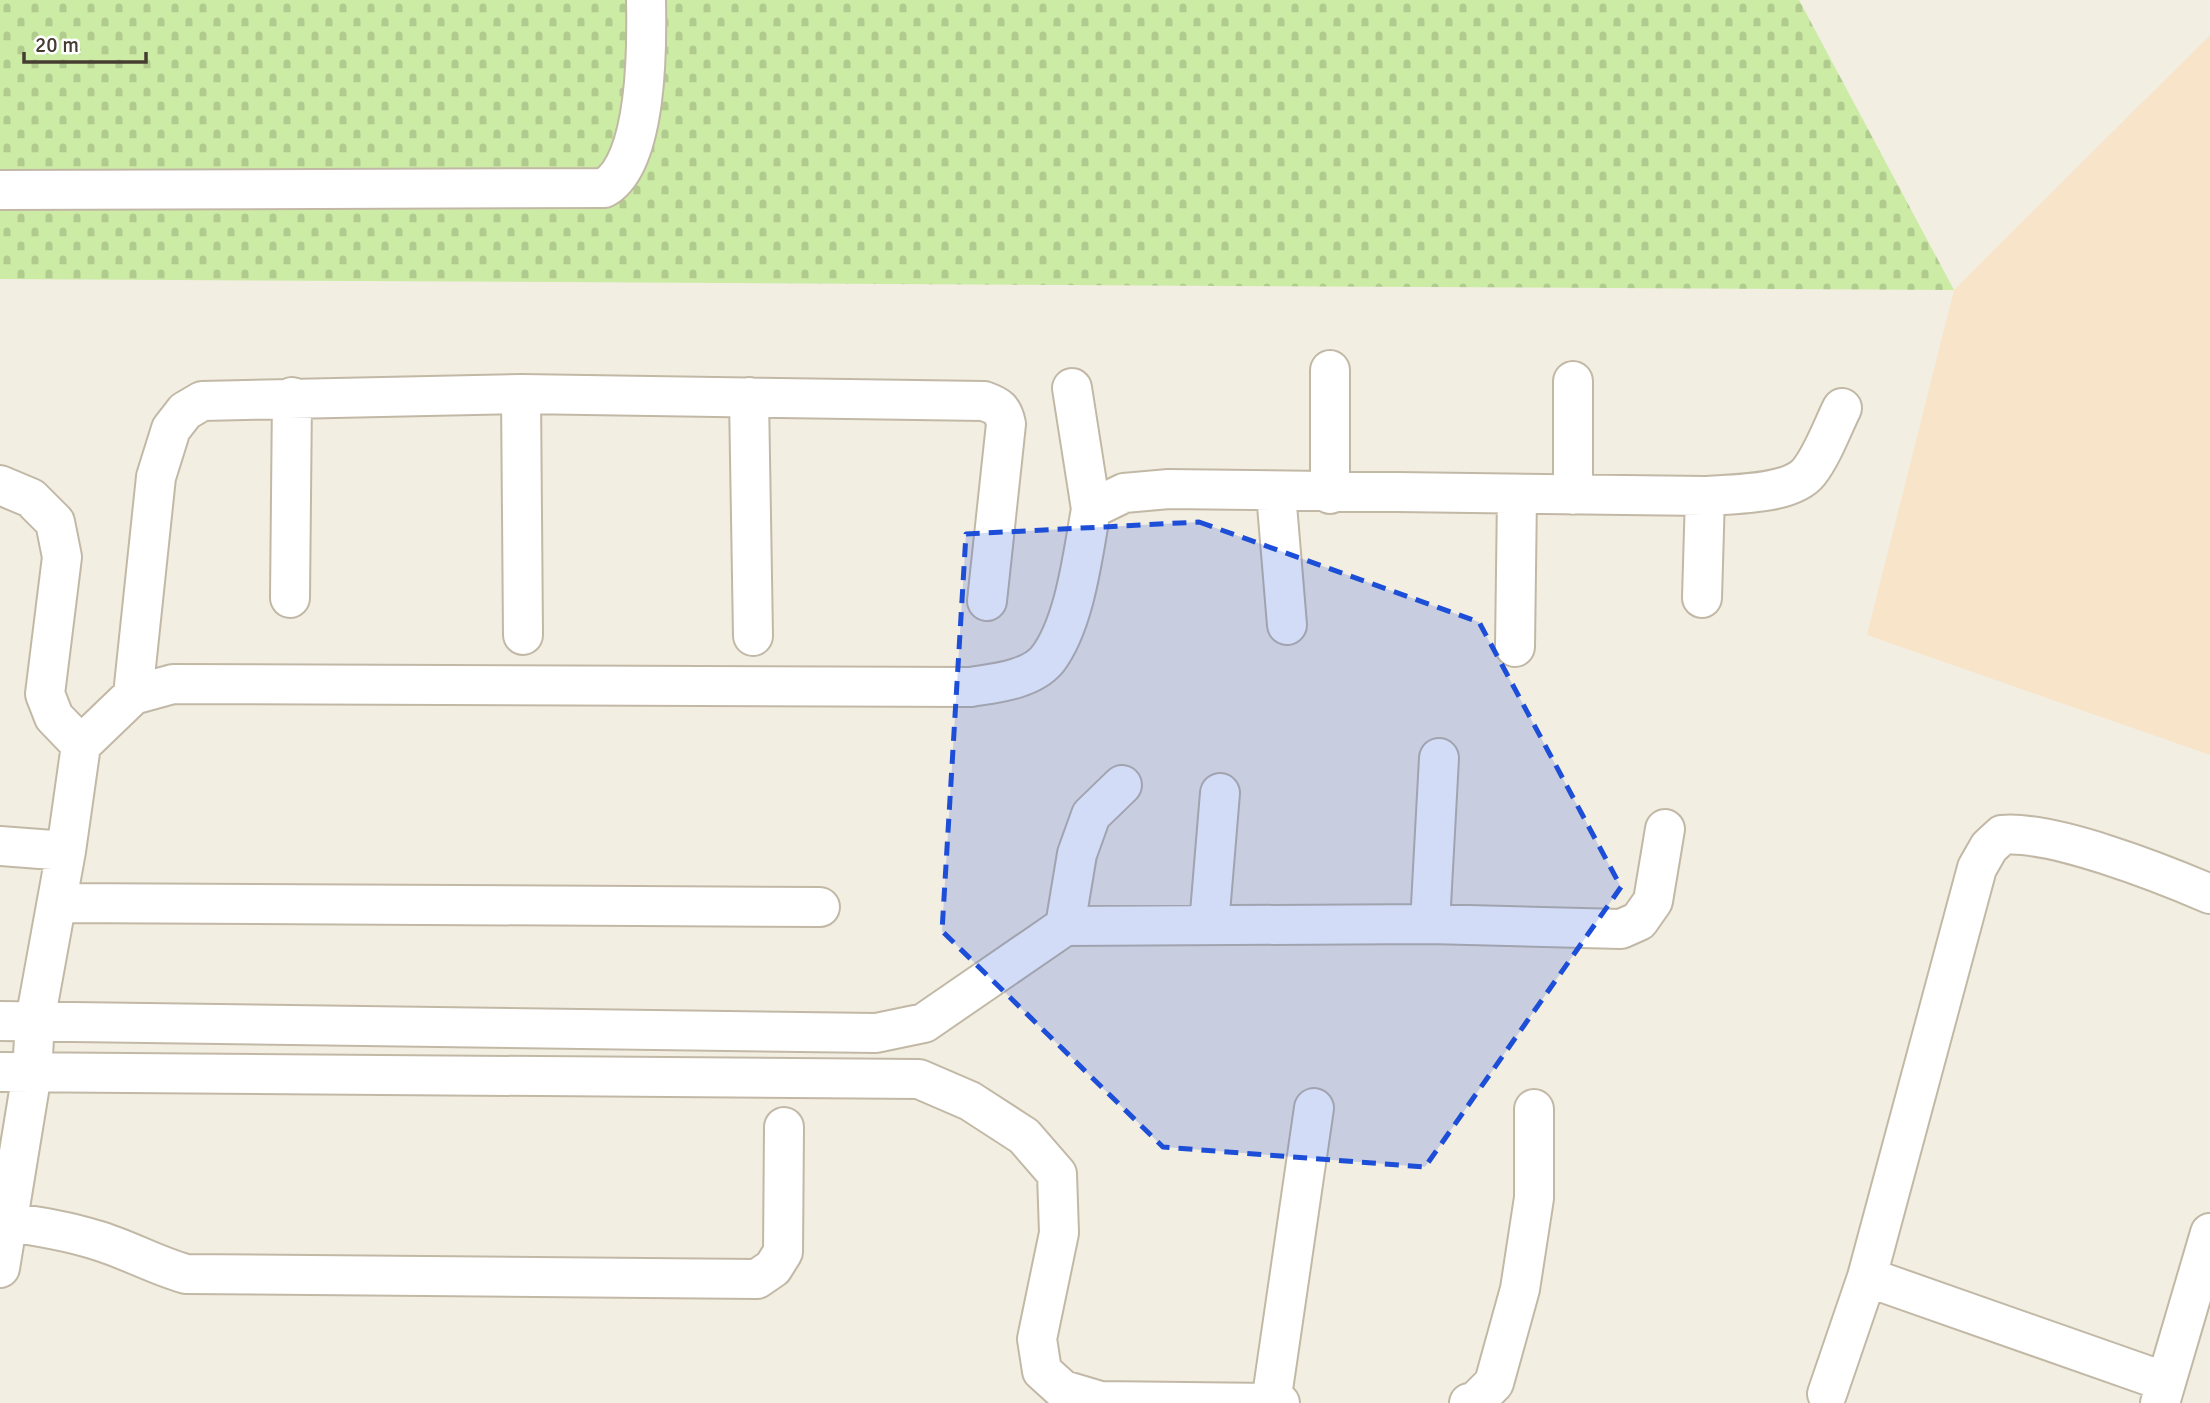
<svg xmlns="http://www.w3.org/2000/svg" width="2210" height="1403" viewBox="0 0 2210 1403" font-family="Signika,sans-serif">
  <style>
    .commercial { fill: #f8e4c9 }
    .cemetery { fill: url(#cemetery-stones) }
    .lines { fill: none; stroke-linecap: round; stroke-linejoin: round }
    .minor-casing { stroke: #c2b8a6; stroke-width: 42 }
    .minor { stroke: #fff; stroke-width: 38 }
    .marked { fill: #1d4ed8; fill-opacity: 0.2; stroke: #1d4ed8; stroke-width: 5; stroke-dasharray: 14 9; stroke-linejoin: round }
  </style>
  <defs>
    <pattern id="cemetery-stones" width="16" height="16" patternUnits="userSpaceOnUse" patternTransform="scale(1.75)"><rect width="16" height="16" fill="#cceca5"/><path d="M2 7V4a2 2 0 0 1 4 0v3zM10 15v-3a2 2 0 0 1 4 0v3z" fill="#b1cb8e"/></pattern>
  </defs>
  <rect width="100%" height="100%" fill="#f3eee2"/>
  <path class="commercial" d="M2210,35V755L1867,635L1954,290Z"/>
  <path class="cemetery" d="M0,0H1799L1954,290L0,279Z"/>
  <g class="lines">
    <g class="minor-casing">
      <path id="minor" d="M0,190L604,188C648,164 647,45 646,0
        M1072,388L1091,509
        M521,394L523,635
        M749,397L753,636
        M0,485L31,498L55,522L62,557L45,694L54,717L81,745
        M1276,493L1287,625
        M1330,494V370
        M1573,495V381
        M290,598L292,397
        M1702,598L1705,496
        M1515,647L1517,495
        M133,695L156,477L171,429L185,411L202,401L521,394L984,401C998,406 1003,409 1006,424L987,601
        M0,846L66,851
        M57,903L820,907
        M1430,924L1439,758
        M1209,925L1220,793
        M1065,926L1430,924L1621,929L1639,921L1653,901L1665,829
        M0,1021L876,1033L924,1023L1065,926L1077,854L1091,815L1122,785
        M0,1072L919,1079L970,1101L1024,1136L1057,1174L1059,1233L1037,1339L1042,1371L1063,1390L1100,1401L1280,1403
        M0,1221C32,1225 65,1230 96,1240C127,1249 154,1265 186,1274L757,1279L773,1268L783,1252L784,1127
        M0,1268L32,1073L35,1021L66,851L81,745L133,695L173,684L971,687C995,683 1030,680 1047,660C1075,624 1083,554 1091,509L1124,493L1169,489L1705,496C1732,494 1791,495 1809,472C1823,454 1832,428 1842,408
        M1867,1277L2166,1382
        M1827,1394L1867,1277L1977,868L1989,847L2002,835C2052,830 2161,873 2210,894
        M1271,1403L1314,1108
        M1469,1403L1476,1401L1494,1383L1520,1289L1534,1198V1109
        M2160,1403L2210,1233"/>
    </g>
    <use href="#minor" class="minor"/>
  </g>
  <path class="marked" d="M1199,522L1479,622L1621,887L1425,1167L1163,1147L942,931L966,534Z"/>
  <path d="M24 52v10h122v-10" fill="none" stroke="#453d32" stroke-width="3.5"/>
  <text x="35" y="52" font-size="21" fill="#453d32" stroke="#ffffff" stroke-width="5" paint-order="stroke">20 m</text>
</svg>
